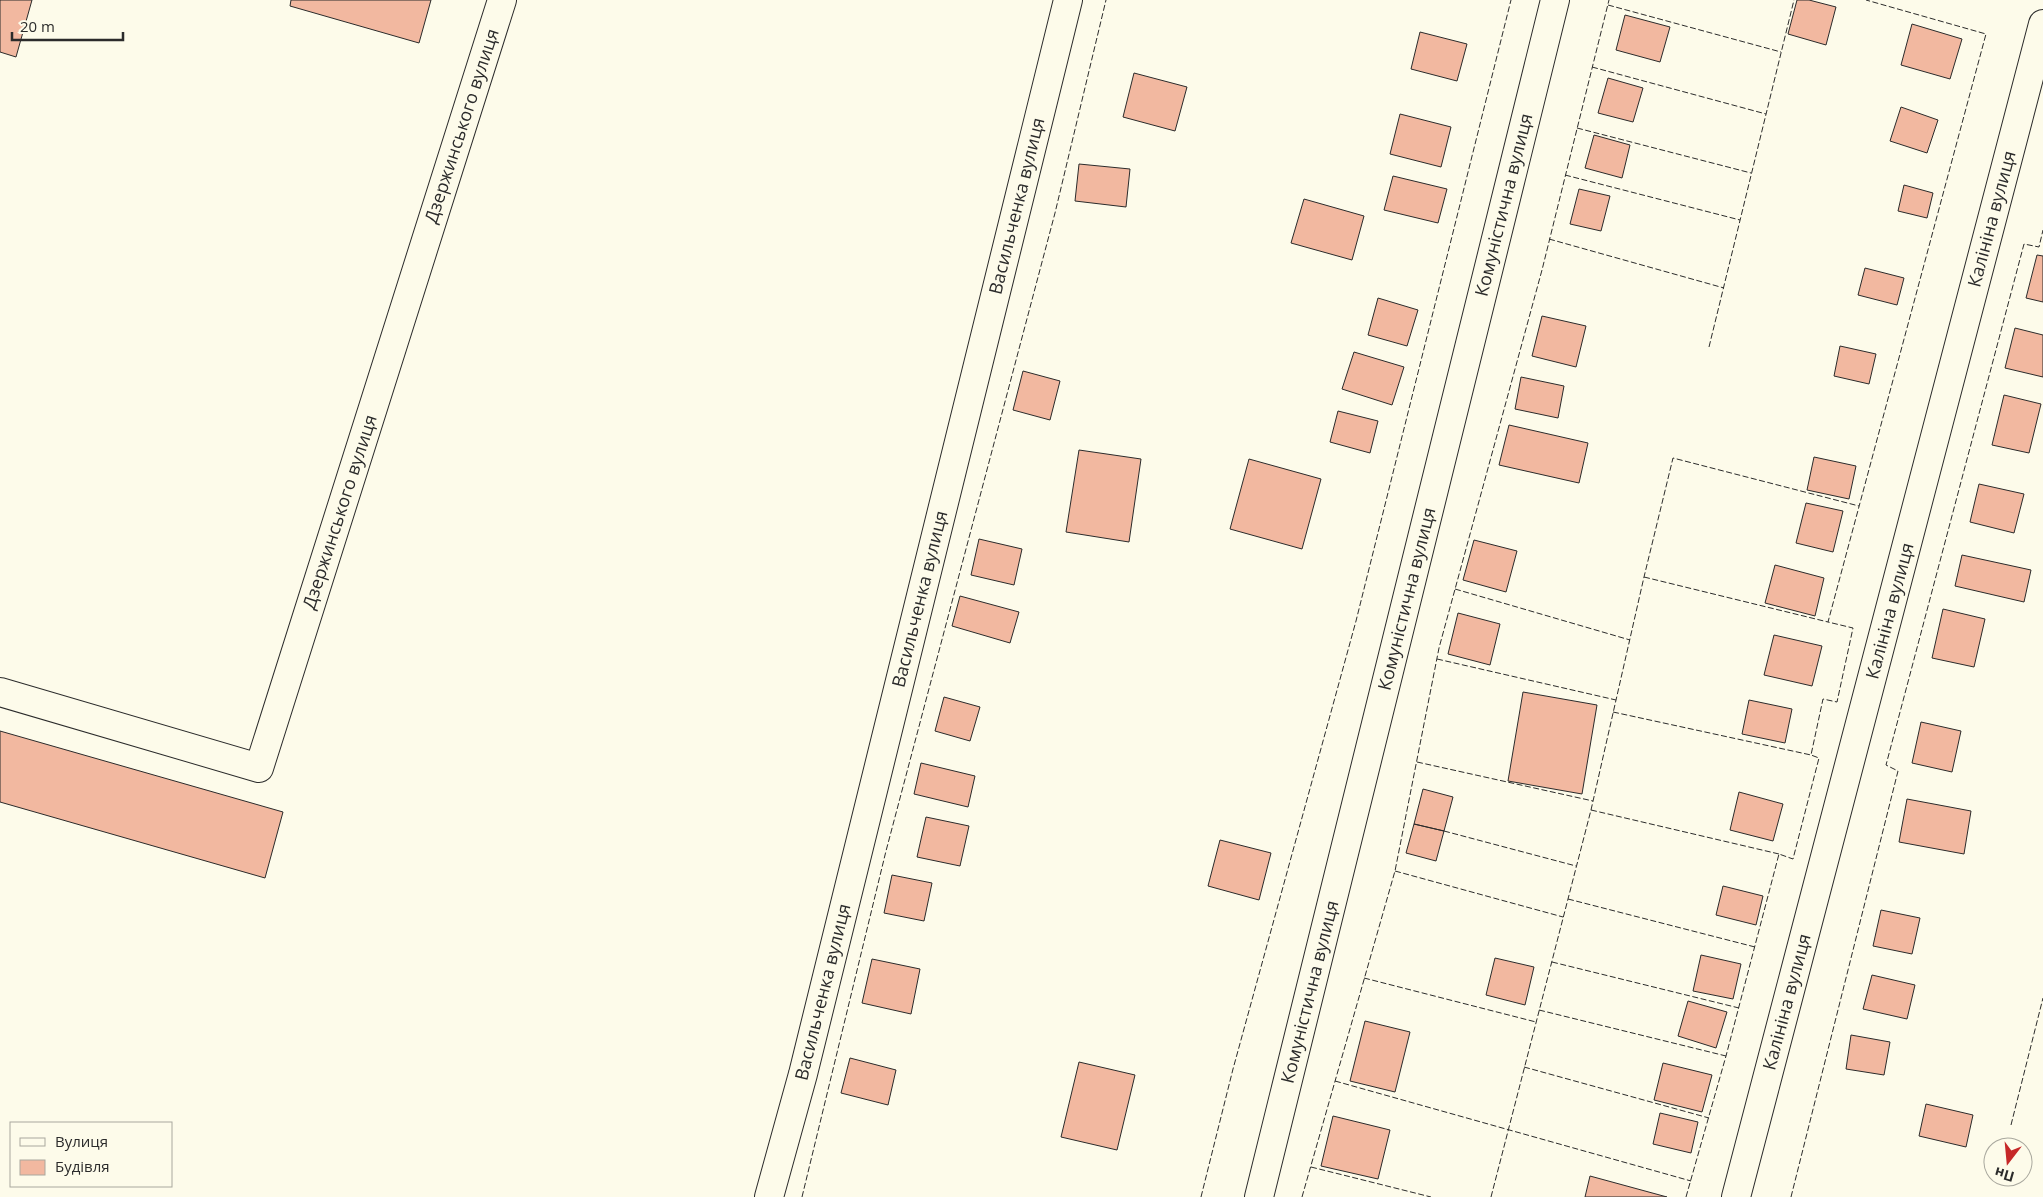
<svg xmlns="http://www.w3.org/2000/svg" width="2043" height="1197" viewBox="0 0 2043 1197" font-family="'Open Sans',sans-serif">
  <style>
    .building { fill: #f2b8a0; stroke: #2b2b2b }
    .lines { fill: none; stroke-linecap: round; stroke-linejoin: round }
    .street-casing { stroke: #2b2b2b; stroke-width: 30 }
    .street { stroke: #fdfbea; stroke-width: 28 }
    .fence { stroke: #2b2b2b; stroke-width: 1; stroke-dasharray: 6 2.5; stroke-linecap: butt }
    .labels { text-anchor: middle; stroke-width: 4; stroke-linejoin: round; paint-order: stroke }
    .street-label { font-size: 18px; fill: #2b2b2b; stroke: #fdfbea }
  </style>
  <rect width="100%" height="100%" fill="#fdfbea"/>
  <path class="building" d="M0,0H32L16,57L0,52Z
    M291,0H431L419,43L290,6Z
    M1797,0H1809L1836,7L1826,45L1788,34Z
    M1625,15L1670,27L1660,62L1616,50Z
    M1912,24L1962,39L1950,79L1901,65Z
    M1420,32L1467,44L1457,81L1411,69Z
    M1134,73L1187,87L1175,131L1123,117Z
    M1608,78L1643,88L1633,122L1598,113Z
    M1901,107L1938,120L1927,153L1890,141Z
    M1400,114L1451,127L1441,167L1390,154Z
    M1594,135L1630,145L1622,178L1585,168Z
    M1079,164L1130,169L1126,207L1075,201Z
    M1393,176L1447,189L1438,223L1384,210Z
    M1904,185L1933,193L1927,218L1898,211Z
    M1579,189L1610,196L1601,231L1570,224Z
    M1304,199L1364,216L1352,260L1291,243Z
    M2037,255L2043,256V302L2026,298Z
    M1865,268L1904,278L1897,305L1858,295Z
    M1378,298L1418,310L1407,346L1368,335Z
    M1542,316L1586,326L1576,367L1532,356Z
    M2015,328L2043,335V377L2005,368Z
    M1840,346L1876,354L1869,384L1834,376Z
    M1354,352L1404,367L1392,405L1342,389Z
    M1023,371L1060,381L1050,420L1013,410Z
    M1521,377L1564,386L1558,418L1515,409Z
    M2004,395L2041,404L2029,453L1992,445Z
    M1338,411L1378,421L1370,453L1330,442Z
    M1509,425L1588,443L1579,483L1499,465Z
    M1079,450L1141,459L1129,542L1066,532Z
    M1814,457L1856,466L1849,499L1807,490Z
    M1249,459L1321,479L1302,549L1230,529Z
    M1979,484L2024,494L2014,533L1970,522Z
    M1806,503L1843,511L1833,552L1796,543Z
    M979,539L1022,549L1014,585L971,575Z
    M1474,540L1517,551L1506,592L1463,580Z
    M1962,555L2031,570L2024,602L1955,586Z
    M1775,565L1824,578L1815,616L1765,603Z
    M960,596L1019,612L1010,643L952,626Z
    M1943,609L1985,619L1974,667L1932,658Z
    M1458,613L1500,624L1490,665L1448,654Z
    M1774,635L1822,646L1812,686L1764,675Z
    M1523,692L1597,705L1582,794L1508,781Z
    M944,697L980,707L970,741L935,731Z
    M1749,700L1792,709L1785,743L1742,734Z
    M1921,722L1961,731L1952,772L1912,763Z
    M0,731L283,812L265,878L0,802Z
    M921,763L975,776L968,807L914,794Z
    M1423,789L1453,797L1444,831L1414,824Z
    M1739,792L1783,804L1773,841L1730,830Z
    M1907,799L1971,811L1964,854L1899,842Z
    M926,817L969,826L960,866L917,857Z
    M1414,824L1444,831L1436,861L1406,853Z
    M1220,840L1271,853L1259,900L1208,886Z
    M892,875L932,883L924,921L884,913Z
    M1723,886L1763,896L1756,925L1716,915Z
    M1881,910L1920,918L1912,954L1873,946Z
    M1701,955L1741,964L1733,999L1693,991Z
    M1495,958L1534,967L1525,1005L1486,995Z
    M872,959L920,969L911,1014L862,1003Z
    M1872,975L1915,985L1907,1019L1863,1009Z
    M1688,1001L1727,1012L1716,1048L1678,1036Z
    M1365,1021L1410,1032L1395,1092L1350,1081Z
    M1851,1035L1890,1042L1884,1075L1846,1069Z
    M850,1058L896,1070L888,1105L841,1093Z
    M1079,1062L1135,1075L1117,1150L1061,1137Z
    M1663,1063L1712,1075L1702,1112L1654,1100Z
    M1926,1104L1973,1115L1966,1147L1919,1136Z
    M1660,1113L1698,1122L1691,1153L1653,1144Z
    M1333,1116L1390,1130L1378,1179L1321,1166Z
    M1590,1176L1667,1197H1585Z"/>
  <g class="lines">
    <g class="street-casing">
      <path id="street" d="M0,692L259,768L502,0
        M769,1197L803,1074L1068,0
        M1259,1197L1555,0
        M1736,1197L2043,24"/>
    </g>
    <use href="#street" class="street"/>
    <path class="fence" d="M1608,5L1781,52
      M1592,67L1766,114
      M1577,128L1751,173
      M1565,175L1740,220
      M1549,239L1724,288
      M1709,347L1794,0
      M1644,577L1828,622
      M1455,589L1630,640
      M1437,659L1616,700
      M1613,712L1811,755
      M1417,762L1593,801
      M1591,810L1779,854
      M1444,831L1576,866
      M1395,871L1563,917
      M1568,899L1755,947
      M1552,962L1739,1008
      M1364,978L1536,1022
      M1539,1010L1726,1056
      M1524,1067L1709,1118
      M1335,1081L1691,1181
      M2011,1125L2043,998
      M1311,1167L1431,1197
      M802,1197L886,851L1055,213L1106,0
      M1201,1197L1233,1069L1356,621L1511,0
      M1302,1197L1395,871L1439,648L1542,270L1609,0
      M1491,1197L1591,810L1644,577L1673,458L1859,506
      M1686,1197L1726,1056L1779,854L1793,859L1819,758L1811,755L1823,699L1837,702L1853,628L1828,622L1986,34L1866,0
      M1791,1197L1898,771L1886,765L2024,244L2039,247L2043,230"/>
  </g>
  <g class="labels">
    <g class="street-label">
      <text transform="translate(462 126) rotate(-72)" y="6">Дзержинського вулиця</text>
      <text transform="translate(1504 205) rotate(-76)" y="6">Комуністична вулиця</text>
      <text transform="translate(1017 206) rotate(-76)" y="6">Васильченка вулиця</text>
      <text transform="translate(1992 219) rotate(-75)" y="6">Калініна вулиця</text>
      <text transform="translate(340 512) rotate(-72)" y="6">Дзержинського вулиця</text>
      <text transform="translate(920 599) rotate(-76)" y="6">Васильченка вулиця</text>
      <text transform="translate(1407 599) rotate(-76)" y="6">Комуністична вулиця</text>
      <text transform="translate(1890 611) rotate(-75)" y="6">Калініна вулиця</text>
      <text transform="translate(823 992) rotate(-76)" y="6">Васильченка вулиця</text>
      <text transform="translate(1310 992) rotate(-76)" y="6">Комуністична вулиця</text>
      <text transform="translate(1787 1002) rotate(-75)" y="6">Калініна вулиця</text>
    </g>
  </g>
  <rect x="10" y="1122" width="162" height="65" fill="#fdfbea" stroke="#a9a89e"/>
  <rect x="20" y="1138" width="25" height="8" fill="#fdfbea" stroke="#a9a89e"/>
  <text x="55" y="1147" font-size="15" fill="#2b2b2b">Вулиця</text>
  <rect x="20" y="1160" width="25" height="15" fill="#f2b8a0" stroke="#a9a89e"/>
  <text x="55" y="1172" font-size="15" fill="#2b2b2b">Будівля</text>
  <g transform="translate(2008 1162) rotate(196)"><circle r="24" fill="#fdfbea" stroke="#a9a89e"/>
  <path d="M0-4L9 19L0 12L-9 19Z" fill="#c62828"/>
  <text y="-8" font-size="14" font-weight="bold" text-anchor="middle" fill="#2b2b2b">Пн</text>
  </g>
  <path d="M12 32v8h111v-8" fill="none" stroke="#2b2b2b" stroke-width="2.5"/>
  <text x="20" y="32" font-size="15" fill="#2b2b2b" stroke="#fdfbea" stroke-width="4" paint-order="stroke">20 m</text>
</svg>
